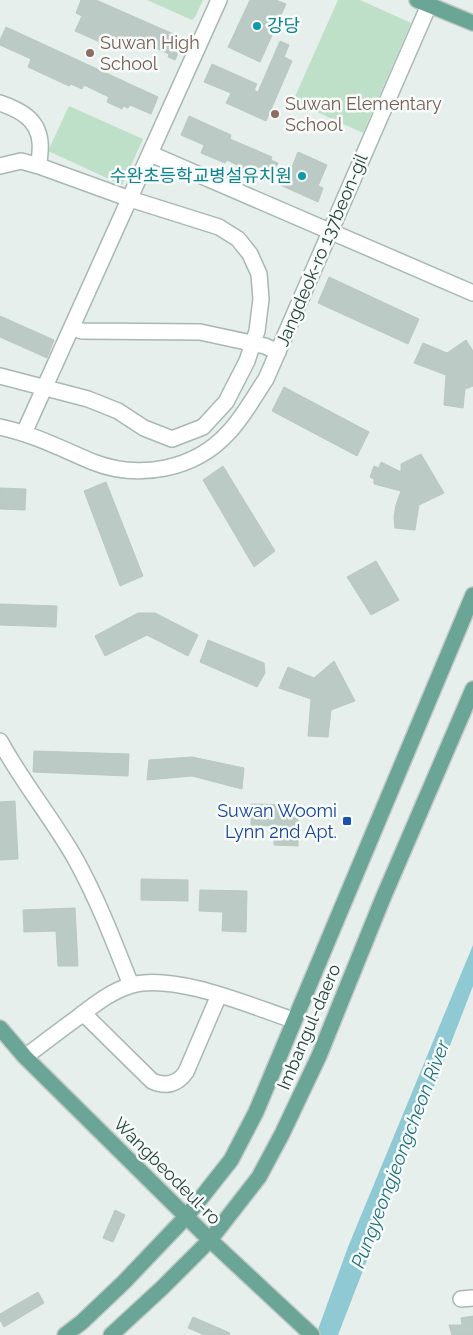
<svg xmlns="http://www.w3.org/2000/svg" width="473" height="1335" viewBox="0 0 473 1335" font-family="Raleway,'Noto Sans KR',sans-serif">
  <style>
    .green { fill: #bfe0c8 }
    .water { fill: #8ec9d4 }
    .building { fill: #bbcac4; stroke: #b8c9c2 }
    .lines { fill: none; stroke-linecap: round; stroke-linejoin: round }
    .minor-casing { stroke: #a8b8b2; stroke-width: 18 }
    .major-casing { stroke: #c2cac8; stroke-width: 18 }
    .minor { stroke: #fff; stroke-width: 15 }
    .major { stroke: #6aa596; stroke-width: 15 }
    .culture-dot { fill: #0f9aa8; stroke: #f7fbf9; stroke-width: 2 }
    .education-dot { fill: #8d6e63; stroke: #f7fbf9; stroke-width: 2 }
    .transit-dot { fill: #1a4fb4; stroke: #f7fbf9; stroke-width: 2 }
    .labels { text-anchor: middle; stroke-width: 5; stroke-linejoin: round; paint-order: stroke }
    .culture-label { font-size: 18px; fill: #0d838f; stroke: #f7fbf9; text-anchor: start }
    .education-label { font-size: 18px; fill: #785e54; stroke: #f7fbf9; text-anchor: start }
    .street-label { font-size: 18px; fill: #24423a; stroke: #f7fbf9 }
    .transit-label { font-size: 18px; fill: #164399; stroke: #f7fbf9; text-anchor: end }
    .water-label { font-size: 19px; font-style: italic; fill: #1c6f80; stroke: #f7fbf9 }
  </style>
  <rect width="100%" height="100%" fill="#e6efeb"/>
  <path class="green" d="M147,0H203L195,17L192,20Z
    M338,0H360L411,23L363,133L293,101Z
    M69,106L143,139L122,185L48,151Z"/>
  <path class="water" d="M473,945V986L338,1335H316L348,1247Z"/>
  <path class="building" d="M81,0H96L178,36L175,41L182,44L175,60L168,57L169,54L127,36L124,42L114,38L111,47L75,31L82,16L76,13Z
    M250,0H276L286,4L260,62L228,47Z
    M6,27L158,97L151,114L130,105L128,108L123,106L122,109L107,102L109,97L84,85L82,89L71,84L69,86L28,67L31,59L0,45V40Z
    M280,41L289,45L284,57L292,61L266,121L226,103L231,93L204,82L212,64L257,84L254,90L258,92Z
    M189,116L231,135L230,139L272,157L271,160L278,163L271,178L253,170L250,177L235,171L237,165L227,160L225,163L201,153L204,145L181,135Z
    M298,152L327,165L318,186L323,188L318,202L278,184L287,165L292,167Z
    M329,277L419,319L408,344L318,303Z
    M0,316L54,340L47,358L0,337Z
    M466,340L473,351V386L465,389L463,408L444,405L446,375L414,363L423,343L447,353Z
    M284,387L369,432L357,456L272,411Z
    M421,454L444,493L419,505L415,530L395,528L394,517L396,505L401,491L374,484V479L370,477L374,466L379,468L381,462L401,472V464Z
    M223,466L275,551L254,567L203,480Z
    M106,482L143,576L120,586L84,491Z
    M0,488L26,489L25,510L0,509Z
    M376,561L399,600L371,615L347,577Z
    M0,604L57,606L56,627L0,625Z
    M138,613H155L198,635L188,656L147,635L105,656L95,636Z
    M208,640L264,663L265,673L257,687L200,662Z
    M334,661L355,701L331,710L328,737L308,736L311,699L279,688L288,667L314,678Z
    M34,751L129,754L128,776L33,772Z
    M192,757L244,768L242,789L192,776L147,780L149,760Z
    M15,801L18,859L0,860V802Z
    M251,804L298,805V846L274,845V826L251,825Z
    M141,879L188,880V901L141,900Z
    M200,890L247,891L246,932L222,931L223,912L199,911Z
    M75,908L78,966H58L56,931L24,932L23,910Z
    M115,1210L125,1215L113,1242L103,1238Z
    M38,1292L44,1303L4,1327L0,1320V1314Z
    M473,1316V1335H452L449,1325H462L461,1318Z
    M193,1317L230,1333L229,1335H204L188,1328Z"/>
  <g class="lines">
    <g class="minor-casing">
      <path id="minor" d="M0,103C20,110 38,119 40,142C41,150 39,159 39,166L130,199L219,227L238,239L250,254L259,274L261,299L257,331L247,361L226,402L203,427L172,439L144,428L118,411L88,399L0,376
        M151,154L473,293
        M0,166L21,161L39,166
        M72,328L82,331L200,332L265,346L278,352
        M0,427C33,434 62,449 93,462C139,480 195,470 229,432C244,416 254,397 266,379L429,5
        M24,433L219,0
        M0,741C22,782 53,819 76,860C98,900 114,942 131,985
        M83,1013L152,1081C165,1087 177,1085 186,1072L219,995
        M25,1057C42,1044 59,1031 77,1018C94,1005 111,991 132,985C175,973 251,1006 293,1020
        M461,1299L473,1298"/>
    </g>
    <g class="major-casing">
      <path id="major" d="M417,0L473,23
        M0,1028L25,1057L210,1240L312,1335
        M65,1335L82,1322L124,1282L186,1217L231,1160L256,1112L473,595
        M111,1335L162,1288L210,1240L259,1177L282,1134L319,1056L383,898L473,689"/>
    </g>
    <use href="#minor" class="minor"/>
    <use href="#major" class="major"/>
  </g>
  <g class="culture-dot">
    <circle cx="257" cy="26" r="5"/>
    <circle cx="302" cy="176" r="5"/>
  </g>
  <g class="education-dot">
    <circle cx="90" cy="53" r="5"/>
    <circle cx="275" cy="114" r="5"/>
  </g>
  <rect class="transit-dot" x="342" y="816" width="10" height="10" rx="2.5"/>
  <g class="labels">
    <g class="culture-label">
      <text x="267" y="32">강당</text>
      <text x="292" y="182" text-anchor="end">수완초등학교병설유치원</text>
    </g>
    <g class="education-label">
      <text x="100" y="49">Suwan High<tspan x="100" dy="21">School</tspan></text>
      <text x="285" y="110">Suwan Elementary<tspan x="285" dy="21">School</tspan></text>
    </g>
    <g class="street-label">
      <text transform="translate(322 250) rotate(-67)" y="6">Jangdeok-ro 137beon-gil</text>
      <text transform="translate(309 1027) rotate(-67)" y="6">Imbangul-daero</text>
      <text transform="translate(167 1171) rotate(45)" y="6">Wangbeodeul-ro</text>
    </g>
    <g class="transit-label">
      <text x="337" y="817">Suwan Woomi<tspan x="337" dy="21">Lynn 2nd Apt.</tspan></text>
    </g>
    <g class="water-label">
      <text transform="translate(400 1154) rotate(-69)" y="7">Pungyeongjeongcheon River</text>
    </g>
  </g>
</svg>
